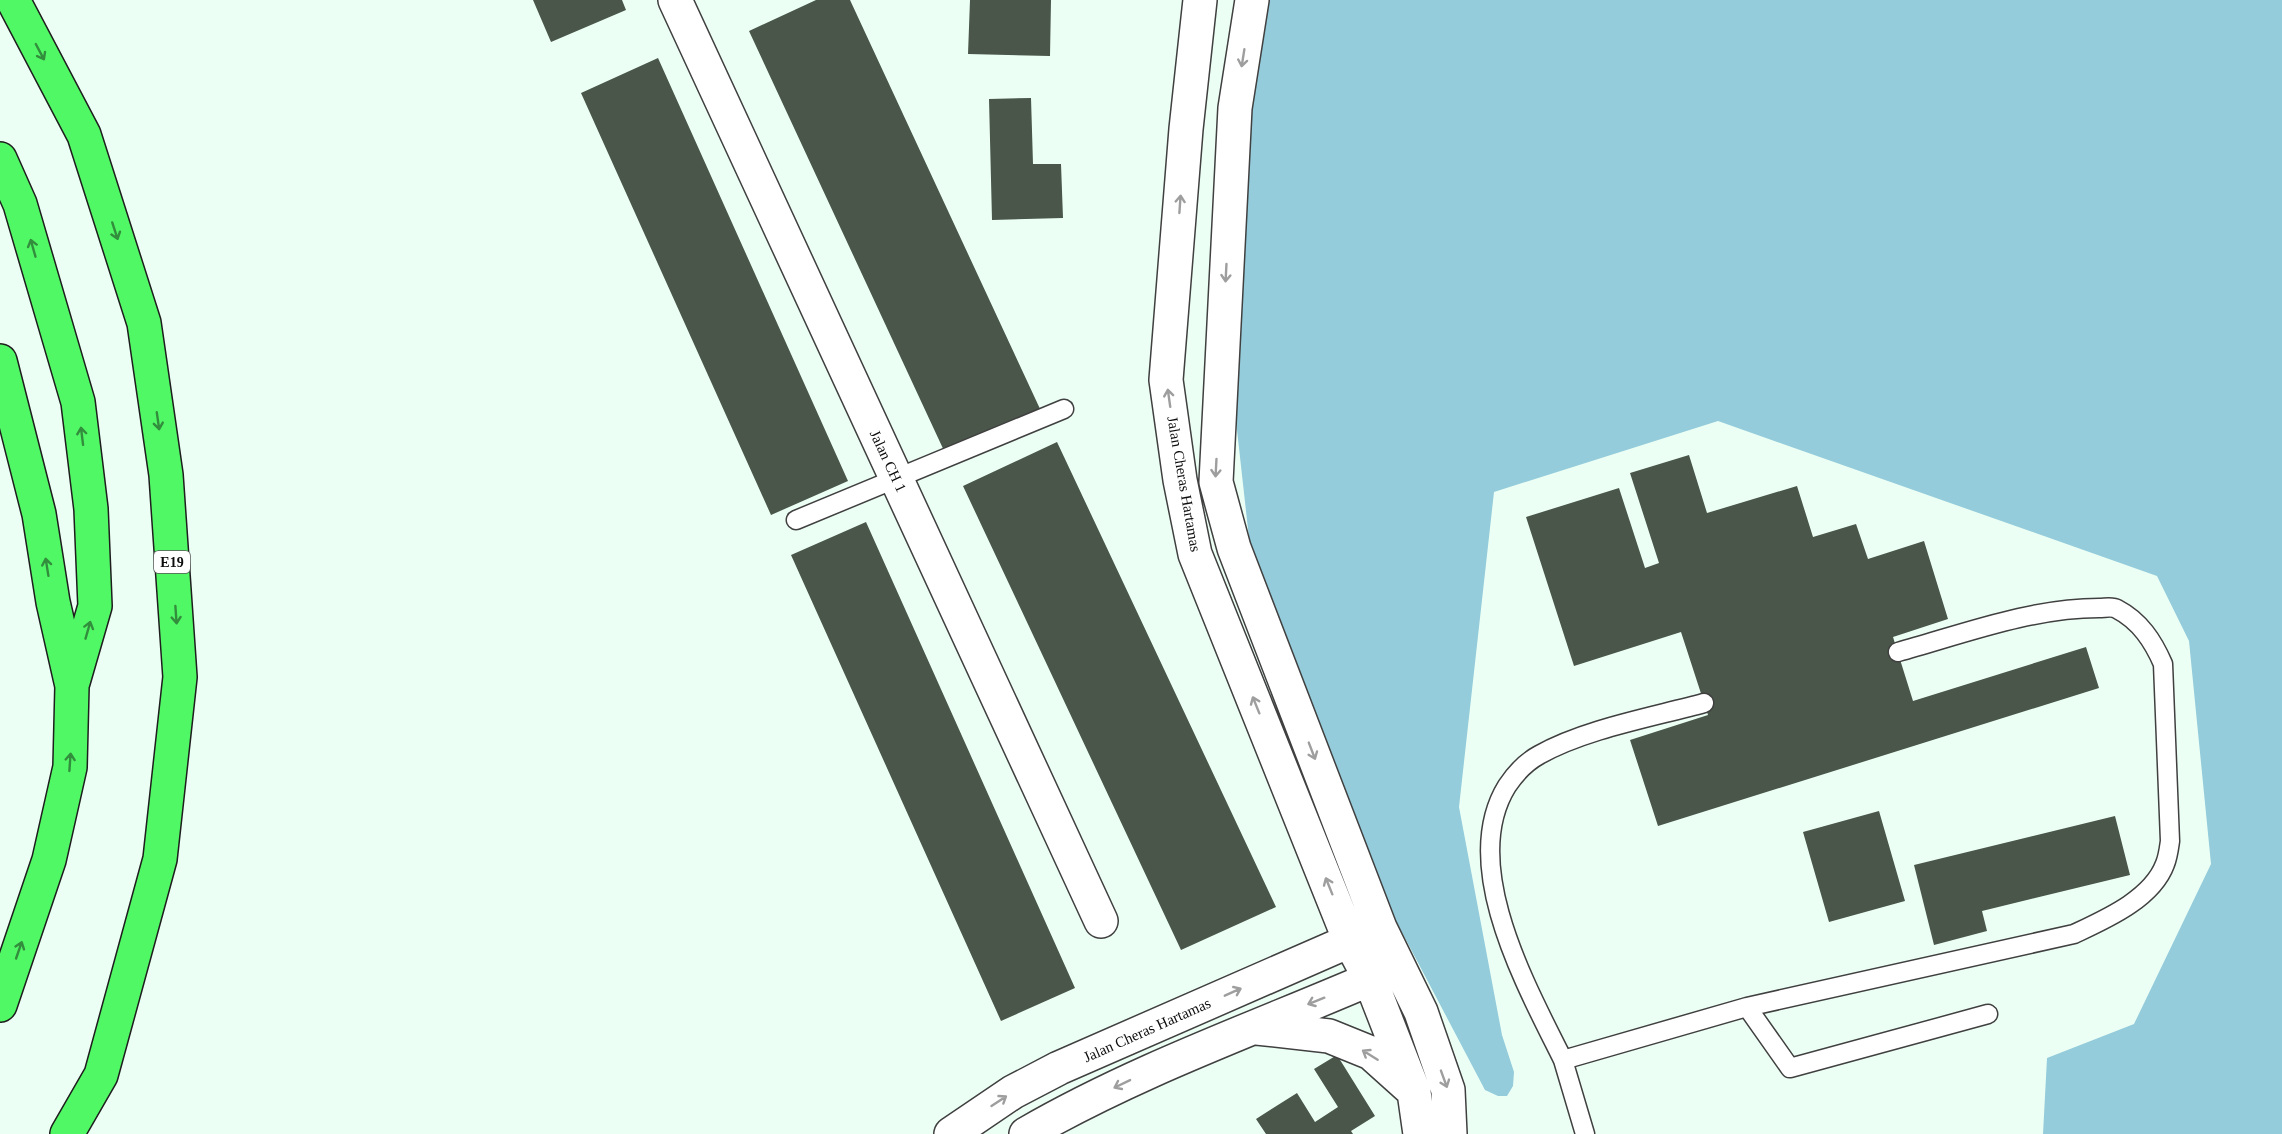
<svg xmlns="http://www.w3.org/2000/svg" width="2282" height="1134" viewBox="0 0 2282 1134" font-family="'Times New Roman',serif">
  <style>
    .forest { fill: #94ccdb }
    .building { fill: #495649 }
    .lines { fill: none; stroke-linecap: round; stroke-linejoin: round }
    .service-casing { stroke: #404040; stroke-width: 21 }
    .minor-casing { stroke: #404040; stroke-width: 36 }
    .tertiary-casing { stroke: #404040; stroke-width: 36 }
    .motorway-casing { stroke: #1e1e1e; stroke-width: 36 }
    .service { stroke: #fff; stroke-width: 18 }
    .minor { stroke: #fff; stroke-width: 33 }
    .tertiary { stroke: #fff; stroke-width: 33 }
    .motorway { stroke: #51f865; stroke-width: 33 }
    .oneway { stroke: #328e3d }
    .oneway2 { stroke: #9e9e9e }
    .labels { text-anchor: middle; stroke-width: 6; stroke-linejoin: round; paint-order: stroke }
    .shield { fill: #fff; stroke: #565656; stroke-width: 1.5 }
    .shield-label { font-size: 14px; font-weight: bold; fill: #0d0d0d }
    .street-label { font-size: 15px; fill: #0d0d0d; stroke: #fff }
  </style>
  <rect width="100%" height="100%" fill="#ecfff5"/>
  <path class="forest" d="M1262,0H2282V1134H2043L2047,1058L2134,1024L2211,864L2189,641L2157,576L1718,421L1494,492L1459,807L1502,1035L1514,1072L1513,1086L1507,1096H1498L1485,1090L1385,900L1251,556L1233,394L1245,88Z"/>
  <path class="building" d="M533,0H622L626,10L551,42Z
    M816,0H850L1041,411L946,455L749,31Z
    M970,0H1051L1050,56L968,54Z
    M658,58L848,481L771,515L581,93Z
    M1031,98L1033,164H1061L1063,218L992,220L989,99Z
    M1057,442L1276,907L1181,950L963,486Z
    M1689,455L1707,513L1797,486L1813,537L1856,524L1868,559L1924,541L1948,619L1893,637L1913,701L2086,647L2099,688L1658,826L1630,740L1708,715L1681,632L1574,666L1526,517L1619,488L1645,568L1659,563L1630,473Z
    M866,522L1075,988L1001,1021L791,555Z
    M1879,811L1905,901L1829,922L1803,832Z
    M2115,816L2130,875L1982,911L1987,931L1934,945L1914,865Z
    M1337,1055L1375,1116L1351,1131L1353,1134H1266L1256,1119L1297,1093L1315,1122L1338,1107L1314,1069Z"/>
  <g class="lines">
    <g class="service-casing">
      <path id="service" d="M796,520L1064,409
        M1704,703C1653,717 1585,729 1539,755C1526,762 1515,774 1507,786C1458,865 1527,987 1563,1060L1747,1007L2074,934C2106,919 2152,899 2165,864C2168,857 2169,848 2170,841L2163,664C2153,641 2140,621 2117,609C2112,606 2105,608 2099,608C2031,608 1963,634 1898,652
        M1747,1007L1790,1068L1988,1014
        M1563,1060L1585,1134"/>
    </g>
    <g class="minor-casing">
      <path id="minor" d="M675,0L1101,921"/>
    </g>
    <g class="tertiary-casing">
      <path id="tertiary" d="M1200,0L1186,129L1166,380L1180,480L1195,554L1350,941L1370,979L1414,1092L1420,1134
        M1252,0L1235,108L1216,482L1234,548L1380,928L1421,1012L1448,1090L1450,1134
        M1257,1028L1329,1036L1371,1053L1410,1088
        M951,1134L1013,1092L1059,1068L1370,932
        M1026,1134C1142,1067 1268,1024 1391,970"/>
    </g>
    <g class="motorway-casing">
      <path id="motorway" d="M13,0L84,135L144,323L166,475L180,677L160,859L101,1075L67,1134
        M0,159L20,204L78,402L91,509L95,606L73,682
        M0,361L39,514L53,602L72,686L70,767L49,860L0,1005"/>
    </g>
    <use href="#service" class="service"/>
    <use href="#minor" class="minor"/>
    <use href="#tertiary" class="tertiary"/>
    <use href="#motorway" class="motorway"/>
  </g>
  <defs><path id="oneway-shaft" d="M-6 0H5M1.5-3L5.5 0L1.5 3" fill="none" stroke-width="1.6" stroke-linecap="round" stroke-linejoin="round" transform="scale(1.5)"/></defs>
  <g class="oneway">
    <use href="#oneway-shaft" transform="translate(40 52) rotate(62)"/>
    <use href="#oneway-shaft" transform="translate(115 231) rotate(72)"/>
    <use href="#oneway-shaft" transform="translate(33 248) rotate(-106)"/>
    <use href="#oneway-shaft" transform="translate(158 421) rotate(82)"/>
    <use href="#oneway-shaft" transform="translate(82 436) rotate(-97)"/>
    <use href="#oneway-shaft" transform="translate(47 567) rotate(-99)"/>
    <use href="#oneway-shaft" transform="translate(176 615) rotate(86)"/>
    <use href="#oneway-shaft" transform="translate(88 630) rotate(-74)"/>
    <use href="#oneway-shaft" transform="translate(70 762) rotate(-86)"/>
    <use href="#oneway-shaft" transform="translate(19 950) rotate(-71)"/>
  </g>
  <g class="oneway2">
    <use href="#oneway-shaft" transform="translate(1243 58) rotate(99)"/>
    <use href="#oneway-shaft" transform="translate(1180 204) rotate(-86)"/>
    <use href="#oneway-shaft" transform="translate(1226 273) rotate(93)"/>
    <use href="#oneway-shaft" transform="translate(1169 398) rotate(-98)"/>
    <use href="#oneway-shaft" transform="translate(1216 468) rotate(93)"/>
    <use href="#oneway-shaft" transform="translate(1256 705) rotate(-112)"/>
    <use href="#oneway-shaft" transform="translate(1312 751) rotate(69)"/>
    <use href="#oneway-shaft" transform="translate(1329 886) rotate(-112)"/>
    <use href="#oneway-shaft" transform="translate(1233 992) rotate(-24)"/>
    <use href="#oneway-shaft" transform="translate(1316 1001) rotate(158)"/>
    <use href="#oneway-shaft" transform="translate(1370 1055) rotate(-148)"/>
    <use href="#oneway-shaft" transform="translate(1444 1079) rotate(70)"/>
    <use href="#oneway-shaft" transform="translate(1122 1084) rotate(154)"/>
    <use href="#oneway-shaft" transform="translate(999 1101) rotate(-33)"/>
  </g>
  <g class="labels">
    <rect class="shield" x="154" y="551" width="36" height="22" rx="4.5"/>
    <g class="shield-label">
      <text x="172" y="567">E19</text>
    </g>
    <g class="street-label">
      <text transform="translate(888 461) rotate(65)" y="5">Jalan CH 1</text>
      <text transform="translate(1184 484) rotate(80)" y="5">Jalan Cheras Hartamas</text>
      <text transform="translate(1147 1030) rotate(-24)" y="5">Jalan Cheras Hartamas</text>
    </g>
  </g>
</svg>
